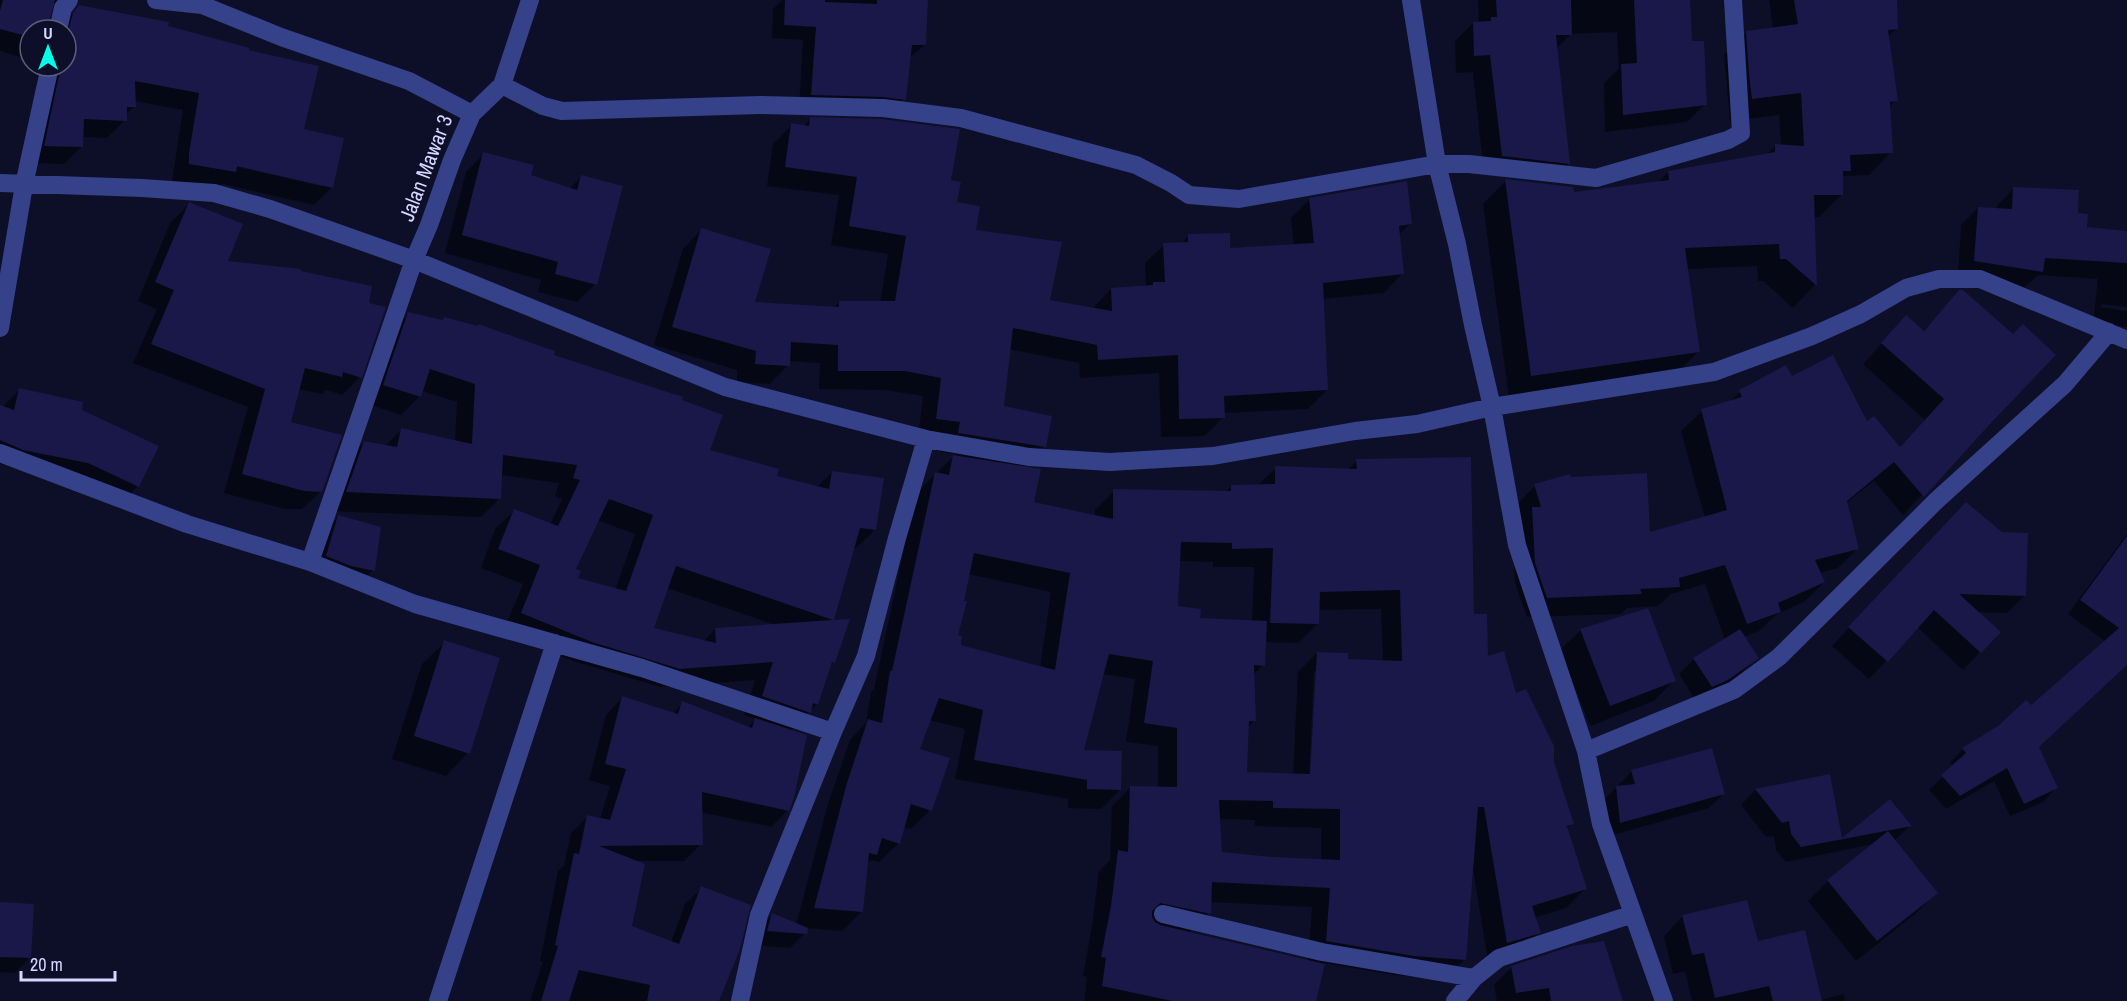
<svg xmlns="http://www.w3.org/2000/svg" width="2127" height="1001" viewBox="0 0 2127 1001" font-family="'Archivo Narrow',sans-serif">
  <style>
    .shadow { fill: #0007; fill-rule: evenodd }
    .building { fill: #191849; fill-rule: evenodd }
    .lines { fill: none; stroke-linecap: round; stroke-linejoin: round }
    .minor { stroke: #354289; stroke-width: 18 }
    .labels { text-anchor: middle; stroke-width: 5; stroke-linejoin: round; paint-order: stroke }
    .street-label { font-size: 21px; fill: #d4d7ff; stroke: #0d0e27 }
  </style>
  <rect width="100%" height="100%" fill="#0d0e27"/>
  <path class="shadow" d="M0,0H58L52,6L46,30H30V60L0,51Z
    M782,0H926L925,45L909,58L904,99L891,112L799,108L803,40L772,38L773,9Z
    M1478,0H1689L1691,43L1705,104L1687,122L1605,132L1604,83L1619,68L1617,32L1571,34L1556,49L1569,163L1551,181L1484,174L1473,72L1456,73L1455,41L1473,23H1479Z
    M1769,0H1895L1896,29L1888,37L1896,100L1889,107L1891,152L1869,175L1843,176L1841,178L1842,194L1819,217H1813L1815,285L1793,308L1763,281H1758L1757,266L1686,269L1698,352L1675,375L1509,398L1483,204L1506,181L1572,194L1658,183L1668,172L1766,155L1776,145L1781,146L1779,115L1730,121L1724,55L1747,32L1773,29Z
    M79,7L166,27L303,130L332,187L314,205L222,184L217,189L172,181L183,110L134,101V106L126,115L125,120L107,138L82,137V146L64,164L27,163L39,66H66V30L61,25ZM230,163L321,183V186L230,165Z
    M810,119L949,182L955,204L975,231L1048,301L1092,309L1111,289L1146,287L1145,263L1164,245L1181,244L1188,236L1229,249L1294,246L1291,218L1310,199L1410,224L1399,235L1402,274L1384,293L1322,299L1327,390L1308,409L1223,413V417L1205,436L1161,437L1159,373L1080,378L1079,363L1009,349L1002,407L1044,446L1025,465L1017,464L1032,503L1095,517V510L1114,491L1226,492L1231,486H1257L1276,468L1348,470L1357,461L1473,616L1487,658L1515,696L1552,762L1572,824L1566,829L1585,889L1566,908L1534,918L1539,932L1520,951L1488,962L1473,869L1464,960L1445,979L1394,975L1324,963L1315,1001H1084L1087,977L1083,976L1092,926L1099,871L1110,860L1112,806L1131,787L1158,788V746L1126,742L1135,679L1102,674L1082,752L1120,790L1101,809L1068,808V799L955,779L965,729L929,720L918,750L930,810L911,829L903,827L899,843L879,862L871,860L866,864L862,911L843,931L807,928L805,933L790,948L753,945L757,930L772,915L796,925L828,804L850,740L866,723L871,692L874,689L916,493L956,454L940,452L942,440L918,438L923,396L885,390L819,389L820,363L789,361L788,365L770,384L737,382V370L654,345L683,249L701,230L753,304L833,308L839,302L880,303L888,254L831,245L839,195L767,186L773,144L792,125L803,127ZM1178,561L1213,562V567H1254L1252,622L1198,619L1177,607ZM968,574L1051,592L1040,668L959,646L956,636ZM1381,609L1383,662L1347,661L1317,653L1298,672L1293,775L1246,773L1247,728L1255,720L1253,675L1263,665L1264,642L1298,643L1318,624V610ZM1314,671H1317L1312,782H1309ZM1219,819L1255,820V826L1321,828V861L1221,854ZM1210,902L1312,907L1308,961L1189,933L1209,913Z
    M484,154L530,176L569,189L581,177L595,284L577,302L538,292L541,280L445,253L466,172Z
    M2013,189L2076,215L2086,228L2127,233V307L2101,304V307L2127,311V327L2093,323L2098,279L2038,275L2024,288L1958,278L1961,225L1978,208L1996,209L1997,206Z
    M189,204L226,262L360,377L342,395L326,390L322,394L298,389L289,423L321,491L302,509H285L224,493L248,407L133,363L157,309L138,301L170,223Z
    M1960,292L1987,424L1903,515L1874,481L1846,503L1858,548L1838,568L1819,573L1824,582L1804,602L1777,614L1759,631L1744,637L1757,658L1741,673L1712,695L1696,701L1679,674L1694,659L1725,640L1705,584L1671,594L1658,606L1627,608L1621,614L1527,617L1515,583L1513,529L1515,506L1535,486L1649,534L1705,518L1681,431L1702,411L1729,402L1740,392L1791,378L1867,423L1899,448L1925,420L1863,364L1906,317L1922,332Z
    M408,314L552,356L708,451L776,477L817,487L832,472L875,530L856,548H852L831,621L834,662L828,667L817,704L791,731L788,810L771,827L700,812L701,844L684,861H635L630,927L671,942L685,904L702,888L718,1001H530L543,962L540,961L558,871L564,865L571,833L587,817L600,819L610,786L589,780L606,715L622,698L672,714L683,703L747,728L756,719L744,715L755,680L660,687L573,661L503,632L523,584L481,568L495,529L514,511L550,525L562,499L555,496L559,483L501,475L500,498L481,517L328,511L345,461L364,442L385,446L401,430L455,441L457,402L422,391L420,396L401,415L365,403L390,333ZM597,520L635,534L615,590L576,579L574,570ZM667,588L776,625L715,629L703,642L652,629Z
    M19,390L80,411L138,486L121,503L70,480L0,464V407L2,408Z
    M338,517L373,570L358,585L312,572L323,532Z
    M1948,522L2025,595L2007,613L1977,612L1980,652L1963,670L1917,627L1869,679L1832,646Z
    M2127,534V665L2037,747L2056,788L2043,802L2010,816L1994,781L1946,809L1929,790L1953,767L1950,762L1963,749L2031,707L2106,642L2068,614Z
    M1581,630L1674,680L1654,701L1590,726L1560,650Z
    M445,642L468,753L446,776L392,759L422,664Z
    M1632,771L1723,794L1709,808L1606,837L1602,802Z
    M1829,776L1841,841L1890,801L1910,826L1894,841L1936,893L1916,913L1856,961L1808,901L1828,881L1874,844L1786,862L1776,850L1774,836L1766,837L1741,805L1755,790Z
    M0,904L30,957L15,973L0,972Z
    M1683,916L1757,943L1821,1000L1844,994L1845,1001H1692L1685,971L1673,974L1664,936Z
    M1512,967L1621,1001H1497L1494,985Z"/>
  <path class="building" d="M3,0H55L47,30H30V37L0,29V11Z
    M785,0H825V2L877,4V0H928L926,45H912L906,100L883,97L811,95L816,27L784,25Z
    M1496,0H1571L1572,35H1556L1570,164L1502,156L1490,55L1474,56L1473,22L1491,21V17H1497Z
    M1634,0H1690L1692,41H1704L1707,105L1623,115L1621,64L1637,63Z
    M1794,0H1897L1898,29L1888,30L1898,101L1890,102L1893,153L1850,155L1851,171H1843V195H1814L1817,286L1786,259H1780L1779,244L1685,248L1700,352L1531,376L1505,179L1573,187L1574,192L1669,180L1668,171L1775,152V144L1804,146L1801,93L1752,99L1749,74L1746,31L1798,24Z
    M79,5L169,22L168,26L250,48L249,50L319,66L304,129L344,138L333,188L237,166L236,172L189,164V153L199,93L135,81L136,107H127V121L84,119L83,147L44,146L61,66H66V38L73,13Z
    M810,117L882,119L960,129L951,180L961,182L957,202L980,206L976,230L1062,242L1050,300L1112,311L1111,288L1153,285V282H1165L1163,243L1188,242V234L1230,233V248L1314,243L1309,198L1407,181L1412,224L1399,226L1404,274L1323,283L1328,390L1224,396L1225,418L1179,419L1178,355L1098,360L1097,345L1013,328L1004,406L1052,416L1046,447L958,433L960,422L936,419L941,378L905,371H838V345L791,342L790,366L755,364L756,351L672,327L701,228L771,249L755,302L839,307V301H895L906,236L849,226L857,177L785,167L791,123L809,126Z
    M483,152L534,165L531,175L577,190L581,175L623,186L597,285L555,274L558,262L462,235Z
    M2013,187L2079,190L2078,213L2088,214L2087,227L2127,231V263L2045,258L2043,272L1974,261L1978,207L2012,209Z
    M189,202L243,224L228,261L301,269V271L372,286L369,303L386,307L362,378L343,372L342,377L305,368L291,422L342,435L322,492L304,491L242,474L265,389L151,344L174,290L155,282Z
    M1959,290H1963L2013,334L2023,324L2056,355L1989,425L1924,497L1894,462L1847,501L1859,549L1815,560L1825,582L1778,603L1781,612L1747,624L1725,565L1679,578L1680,587L1640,589L1642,594L1547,598L1535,563L1532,507H1541L1534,484L1570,474L1571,477L1647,473L1650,532L1727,510L1701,409L1742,397L1739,390L1786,365L1792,376L1833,355L1867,421L1874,416L1900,447L1944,399L1881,343L1906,315L1924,331Z
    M408,312L443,320L444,317L478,326V324L555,351L554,355L683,397L682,400L723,415L710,450L779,469L777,476L829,489L832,471L884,478L876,530L860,528L834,620L850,619L835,663L832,662L818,705L813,703L811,713L762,696L773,662L680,669L592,642L521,613L540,565L498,549L514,509L558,526L580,480L573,478L577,465L503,455L501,499L346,492L364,441L397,447L401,428L472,444L475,384L430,369L421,397L383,385ZM609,499L653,515L626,591L578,578L581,571L576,569ZM676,566L833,620L715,628L716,643L654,628Z
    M19,388L83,402L82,410L159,446L139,487L88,463L23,450L0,440V405L14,410Z
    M953,455L1041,469L1034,502L1113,519V489L1231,491V485L1275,484V466L1357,469L1356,459L1471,457L1474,614H1487L1488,656L1504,651L1516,693L1526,689L1554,746V762L1574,824L1567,826L1587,889L1532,906L1541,933L1507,943L1484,807H1478L1466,960L1414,956L1326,941L1330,888L1212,882L1211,914L1160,903L1152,911V917L1155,922L1160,925L1325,964L1316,1001H1172L1102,986L1106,958L1101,957L1111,906L1118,850L1128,852L1130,786L1177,787V728L1144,723L1153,661L1109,654L1084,750L1122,751L1121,790L1087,789V780L974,760L983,710L939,698L920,749L950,758L932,811L911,804L900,844L882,838L877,855L869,853L863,912L814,908L847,783L868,719L882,723L890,671H892L935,472L949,475ZM1181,542L1232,543V549L1273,548L1270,623L1319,624L1320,592L1400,590L1402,661L1348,659V653L1317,652L1310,774L1247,772L1249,721H1256L1254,665L1265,666L1267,621L1200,618L1201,609L1178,606ZM974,553L1070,573L1055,670L961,645L962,636L958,635L967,601H964ZM1219,800L1273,801V808L1340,809V860L1273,857L1222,852Z
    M1966,502L2002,532L2028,533L2026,596L1959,594L2001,632L1981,653L1934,610L1888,662L1848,627Z
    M338,515L381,527L375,571L351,566L326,556Z
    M2127,536V665L2039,747L2058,788L2024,804L2007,768L1960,796L1941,775L1966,753L1962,748L1998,726L2026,700L2031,705L2119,628L2080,600Z
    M1648,608L1676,681L1610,706L1580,629Z
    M1740,629L1759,658L1728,680L1712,687L1693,658Z
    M444,640L500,658L470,754L414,736Z
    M622,696L678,714L682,701L752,728L755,718L807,735L794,798L789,811L702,792L703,845L599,846L645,864L632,926L679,944L701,886L751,905L740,949L719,1001H647L650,985L579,970L569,1001H541L558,946L555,945L574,853L579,854L587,815L610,820L626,769L605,764Z
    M1712,748L1725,794L1620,823L1616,786L1635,784L1631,770Z
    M1830,774L1842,838L1890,799L1912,826L1801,847L1791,834L1789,821L1782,823L1755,789Z
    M1888,831L1938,893L1877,941L1827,880Z
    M1747,900L1758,941L1805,930L1822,1001H1773L1769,986L1715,998L1704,953L1692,955L1682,915Z
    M0,902L34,904L31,958L0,957Z
    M772,913L808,928L807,934L767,931Z
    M1604,941L1623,1001H1551L1549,988L1516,993L1511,966L1572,946Z"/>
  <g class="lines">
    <path class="minor" d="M156,0L202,5L281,37L409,81L472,114
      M1411,0L1437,164L1457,244L1473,325L1492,407L1517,545L1586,751L1601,824L1664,1001
      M58,30L63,8L69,0
      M502,85L543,106L562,111L760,105L883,108L961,118L1136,165L1171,183L1189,195L1239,199L1437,164H1469L1596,178L1728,140L1741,133L1733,0
      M0,183L142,188L214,193L270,209L414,260L725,387L926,439L1029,457L1110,462L1213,456L1355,431L1417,424L1492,407L1714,372L1812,336L1861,314L1906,288L1939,279H1980L2127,340
      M0,328L24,185L50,66
      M0,453L187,524L310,562L415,604L642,668L833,732
      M310,562L414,260L429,225L452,160L472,114L502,85L530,0
      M1586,751L1734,690L1779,657L1937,500L2065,384L2109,332
      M1163,914L1322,952L1474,978
      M438,1001L555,643
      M740,1001L759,915L833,732L866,656L897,538L926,439
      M1455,1001L1474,978L1499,958L1633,914"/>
  </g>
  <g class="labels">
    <g class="street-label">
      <text transform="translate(426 168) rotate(-69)" y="7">Jalan Mawar 3</text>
    </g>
  </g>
  <g transform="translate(48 48)"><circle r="28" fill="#0d0e27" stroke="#5d5e7d" stroke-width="1.5"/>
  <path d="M0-4.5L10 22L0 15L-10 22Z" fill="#00ffe8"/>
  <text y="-9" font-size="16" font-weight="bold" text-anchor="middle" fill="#d4d7ff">U</text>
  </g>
  <path d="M21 971v9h94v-9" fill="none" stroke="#d4d7ff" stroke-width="3"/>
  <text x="30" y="971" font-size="18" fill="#d4d7ff" stroke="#0d0e27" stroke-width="4.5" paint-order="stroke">20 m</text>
</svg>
